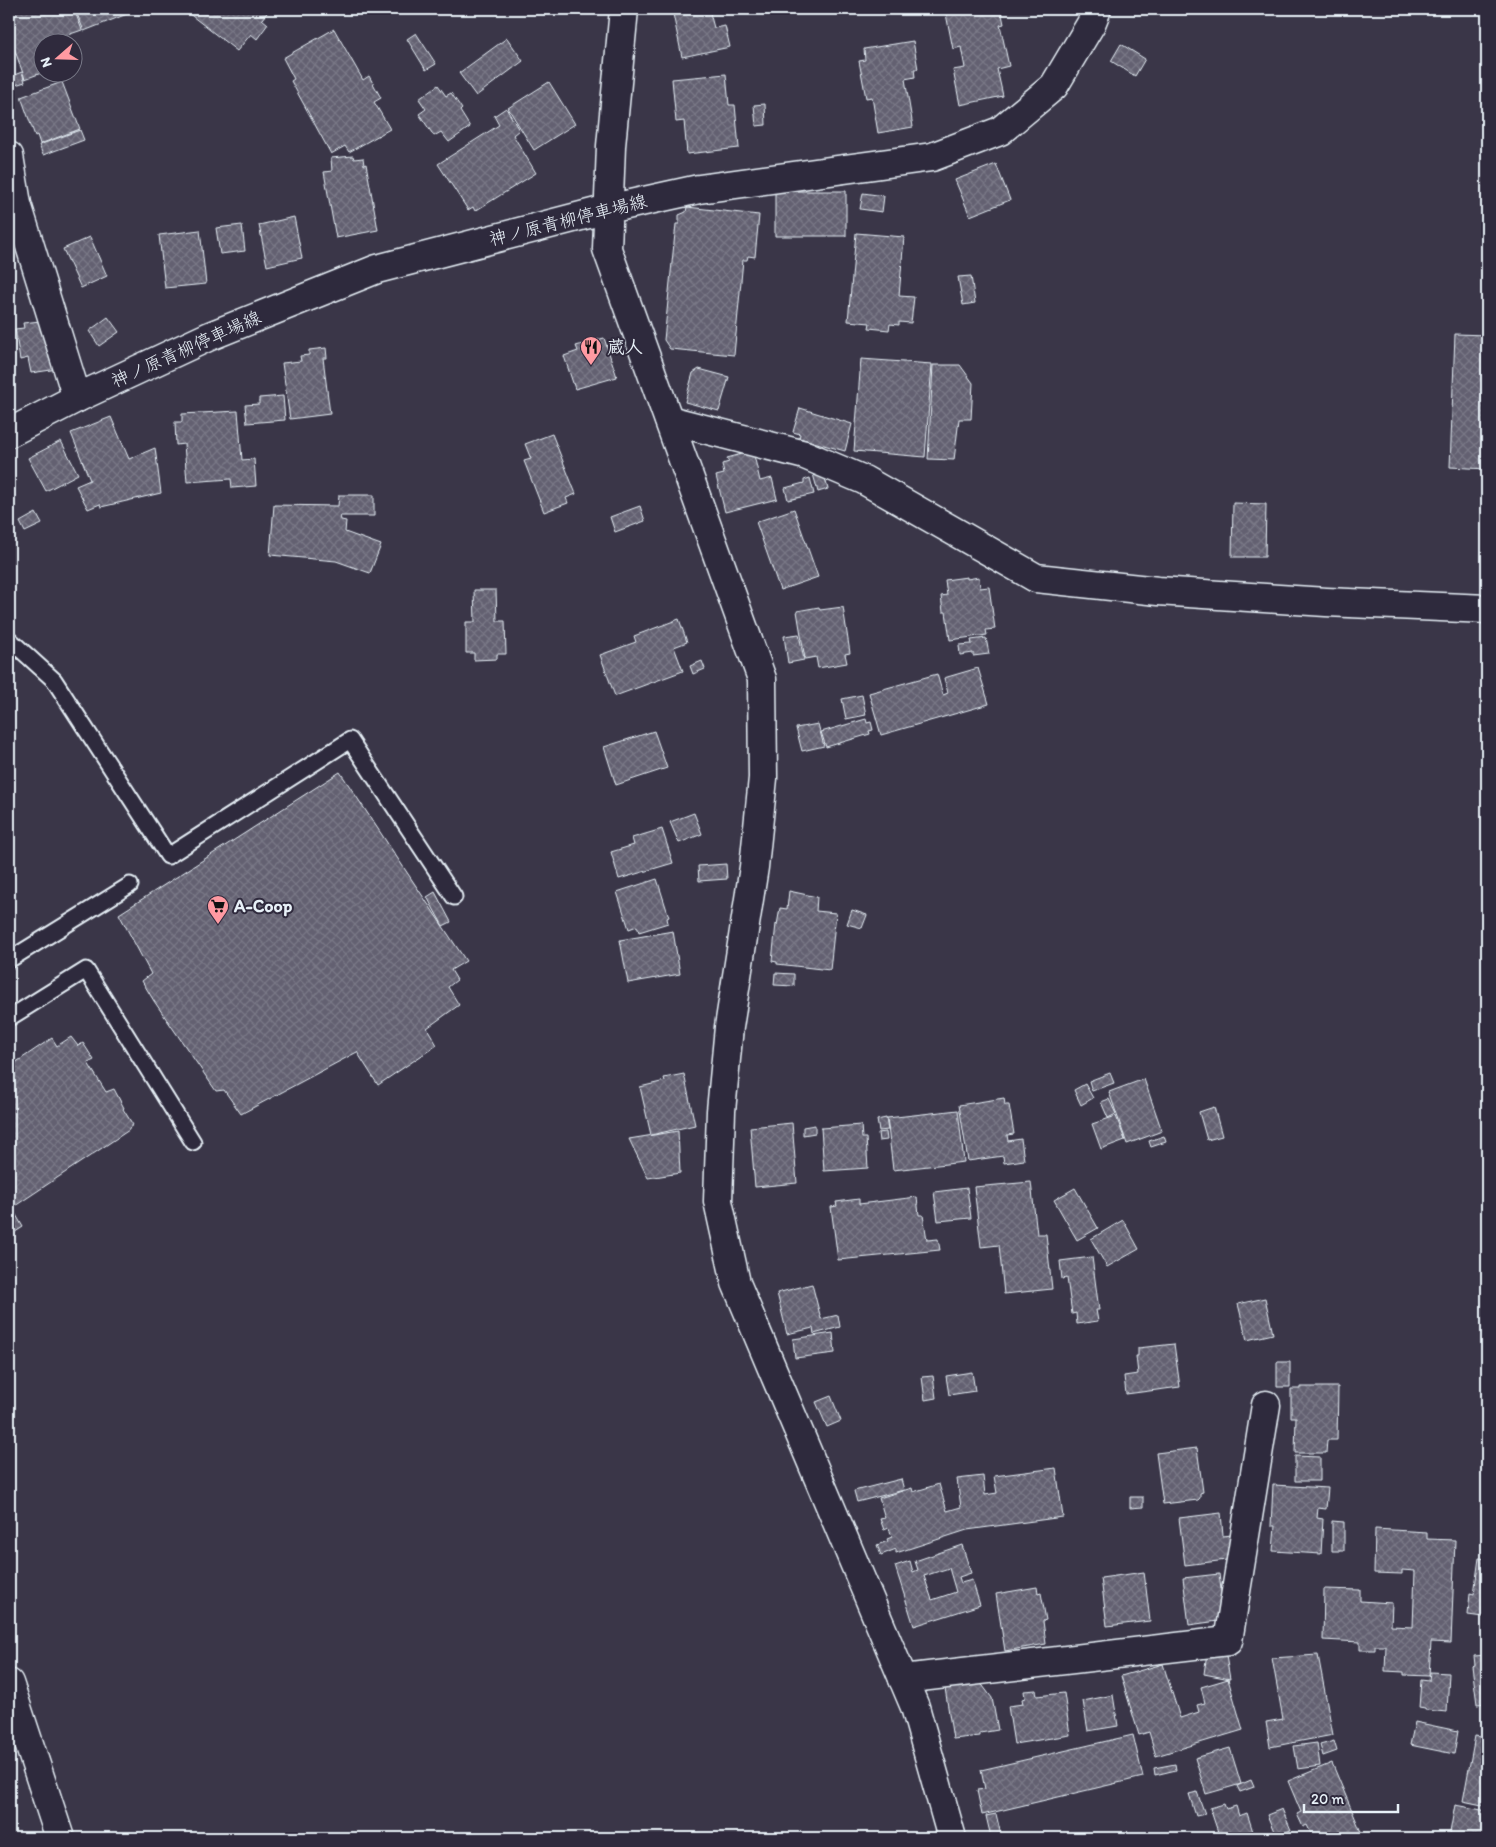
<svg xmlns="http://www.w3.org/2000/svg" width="1496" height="1847" viewBox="0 0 1496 1847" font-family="Itim,'Klee One',sans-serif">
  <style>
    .building { fill: url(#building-cross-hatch); stroke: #e8f1f8; fill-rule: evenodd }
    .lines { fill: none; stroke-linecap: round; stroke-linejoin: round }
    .lane-casing { stroke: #e8f1f8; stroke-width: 19 }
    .street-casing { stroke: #e8f1f8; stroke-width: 31 }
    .secondary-casing { stroke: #e8f1f8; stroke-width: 31 }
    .lane { stroke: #2f2a3d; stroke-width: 15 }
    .street { stroke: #2f2a3d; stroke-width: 28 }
    .secondary { stroke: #2f2a3d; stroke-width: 28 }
    .labels { text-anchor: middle; stroke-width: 4; stroke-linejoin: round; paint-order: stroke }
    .street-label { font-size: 18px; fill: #e8f1f8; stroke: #2f2a3d }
    .poi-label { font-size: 18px; font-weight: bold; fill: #e8f1f8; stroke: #2f2a3d; text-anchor: start }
  </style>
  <defs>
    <pattern id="building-cross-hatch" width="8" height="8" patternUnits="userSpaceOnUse" patternTransform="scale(1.25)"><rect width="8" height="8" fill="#636171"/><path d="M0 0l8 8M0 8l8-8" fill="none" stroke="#797886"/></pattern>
  </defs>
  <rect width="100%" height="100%" fill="#3a3648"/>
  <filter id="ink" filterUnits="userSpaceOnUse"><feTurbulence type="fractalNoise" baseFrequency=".02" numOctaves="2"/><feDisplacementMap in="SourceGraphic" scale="10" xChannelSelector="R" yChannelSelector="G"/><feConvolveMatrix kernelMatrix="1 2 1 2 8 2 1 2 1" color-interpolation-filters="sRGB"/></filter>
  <g filter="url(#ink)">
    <path class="building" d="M17,9H74L82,30L47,42H42V72H44L25,79L9,34V12Z
      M75,9H125L127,14L84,31Z
      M183,9H270L262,19L268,24L257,39L251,34L237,51Z
      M672,9H709L714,28L725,26L730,47L682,57Z
      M945,9H997L998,11L1001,10L1004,24L1000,25L1009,66L997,69L1003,96L960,105L953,70L965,68L961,47L953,49Z
      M334,29L363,80L369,76L381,98L374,102L390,129L349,152L345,146L331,154L291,81L294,79L283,58Z
      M416,33L436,64L426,70L407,39Z
      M507,38L523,61L476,96L459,73Z
      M913,41L918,69H914L915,77L905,79L913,127L878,133L872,97L866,98L859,61L865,60L864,49Z
      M1121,44L1145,59L1135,76L1111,61Z
      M22,72L25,82L9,87V77Z
      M726,74L729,105H735L739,148L687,154L684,121L676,122L672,79Z
      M62,82L80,129L40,144L37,135L35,136L21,97Z
      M549,82L575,124L534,150L508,108Z
      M438,85L446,96L451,93L462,109L460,111L470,127L449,142L441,132L434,136L419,114L426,109L419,99Z
      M765,104L766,125L756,126L754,105Z
      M506,108L519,130L513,135L536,173L475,211L473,207L468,210L438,164L499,125L494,116Z
      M80,130L84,140L43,155L39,145Z
      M353,156L354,159L363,158L364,165L366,164L378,230L336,238L324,172L332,171L331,158Z
      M996,164L1010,200L970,216L955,180Z
      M775,191H846V236H775Z
      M863,193L884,196L882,212L860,209Z
      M687,207L759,215L755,257L748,256L747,260H743L734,355L670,349L664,340L676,224H679V215L686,212Z
      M294,217L302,258L267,266L259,225Z
      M242,225L245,251L220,254L216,228Z
      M200,230L206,284L165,288L159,235Z
      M856,233L904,237L899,296L914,297L911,323L899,322V325L890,324L889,330L869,328L870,323L848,321Z
      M90,237L107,276L81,288L63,249Z
      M971,276L975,303L963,305L958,277Z
      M108,317L119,332L99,346L89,331Z
      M57,319L64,368L31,373L28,358L20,360L15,329L24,328L23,323Z
      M1455,334L1487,335V469L1450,467Z
      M604,338L617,377L575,389L564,356L578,351L576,346Z
      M326,348L327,358H323L330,414L290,419L282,363L301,361L300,356L309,355V350Z
      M861,359L932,364L925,457L854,451Z
      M933,365H960L973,383L971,419H959L954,460L928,459Z
      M699,369L729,377L719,411L685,402L693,373Z
      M283,396L285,420L247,423L245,405L259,404V398Z
      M800,408L852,424L845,451L799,438L800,434L793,432Z
      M238,411L242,460L254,459L256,486L232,488L231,479L187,482L184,444L176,445L175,422H182V414Z
      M111,417L129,459L155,448L161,493L101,507L100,504L88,509L76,486L90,480L71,433Z
      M552,434L576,494L566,498L568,503L544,512L524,461L531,459L525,444Z
      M61,441L78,474L46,491L28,458Z
      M753,451L760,481L772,478L777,499L725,512L716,476L724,474L722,464L729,462L727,458Z
      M823,471L828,489L818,492L813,474Z
      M810,478L814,494L788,500L785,488L804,483V480Z
      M339,495H374V516H340L341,520L346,521L345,532L381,545L370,573L336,561L270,555L274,505L338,506Z
      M1233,503L1266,504L1265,557H1232Z
      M640,506L645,521L615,532L610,517Z
      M794,509L818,577L780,590L756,522Z
      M36,513L42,524L25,532L20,522Z
      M967,577V579L979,577L980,588L989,587L995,629L986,630L987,635L950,640L946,612H943L941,596L947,595L945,580Z
      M474,590H496L497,621H505L506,654H497V659L474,660V653H466V622H475Z
      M819,607L820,610L843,607L850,653L845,654L847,663L818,668L816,657L805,659L797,611Z
      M679,619L687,642L674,647L683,671L615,696L600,655L636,642L634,636Z
      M799,634L804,660L788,663L784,636Z
      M986,638L989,654L973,656V653L960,655L959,645L972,644L971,640Z
      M702,661L705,669L693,674L690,666Z
      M978,668L989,704L881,735L869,693L937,674L943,695L948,693L944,678Z
      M862,695L866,715L846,719L842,699Z
      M866,719L867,723L871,722L873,730L869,731L870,734L826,747L821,732Z
      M818,724L824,746L802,751L796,728Z
      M654,731L667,768L616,785L604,747Z
      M340,772L466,961L451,970L457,980L448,987L459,1005L427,1028L437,1045L378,1085L357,1052L241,1114L224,1090L216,1091L154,1001L142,981L151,974L119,914Z
      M694,813L702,834L679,843L670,822Z
      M662,829L673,863L619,879L611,852L634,845L632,838Z
      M726,864L727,879L699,881L698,866Z
      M657,879L669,917L667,918L668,923L639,932L637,926L629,929L617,892Z
      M789,891L817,897L816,911L836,913L830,970L777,964V962L772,961L776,924L777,925L780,908L787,909Z
      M435,892L451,922L443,926L427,897Z
      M852,910L867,915L862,928L847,924Z
      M673,931L680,974L628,983L620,940Z
      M775,973L794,974V986L774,985Z
      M71,1037L78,1046L83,1043L94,1060L88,1063L106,1092L114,1089L124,1108L123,1109L133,1125L129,1128V1130L12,1208L23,1227L9,1236V1067L52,1038L57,1046Z
      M1110,1073L1114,1083L1092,1091L1089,1081Z
      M684,1074L695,1125L651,1135L640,1087L665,1081L664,1078Z
      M1144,1079L1162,1131L1127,1144L1109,1092Z
      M1085,1084L1093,1098L1081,1105L1074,1090Z
      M1004,1098L1005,1105H1009L1014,1134L1007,1135L1008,1141L1021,1139L1024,1160L1004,1163L1003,1156L968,1161L959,1105Z
      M1109,1099L1116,1114L1108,1118L1101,1102Z
      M1214,1107L1222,1136L1207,1140L1199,1112Z
      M958,1110L964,1162L893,1170L887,1118Z
      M1116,1116L1125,1140L1101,1149L1092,1124Z
      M886,1118L888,1130L879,1131L877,1120Z
      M792,1123L797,1183L755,1187L750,1127Z
      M815,1125V1133L803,1135V1127Z
      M861,1125L862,1138H866L868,1168L824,1171L821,1128Z
      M678,1131L680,1173L648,1178L629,1139Z
      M886,1132L887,1140L879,1141L878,1133Z
      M1164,1136L1166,1142L1151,1147L1149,1141Z
      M1031,1182L1037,1234H1046L1052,1289L1004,1294L999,1245L981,1247L974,1187Z
      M967,1188L971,1218L938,1221L934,1192Z
      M1075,1188L1098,1228L1077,1240L1054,1200Z
      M917,1197L919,1215H923L927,1240L938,1239L940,1250L838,1260L831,1207L837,1206L836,1202L859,1199V1204Z
      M1123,1220L1139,1249L1107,1267L1091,1239Z
      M1092,1257L1099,1310H1096L1098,1321L1077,1324L1076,1313L1072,1314L1067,1278L1062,1279L1060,1261Z
      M812,1284L821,1319L838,1315L840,1327L814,1334L813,1328L787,1334L777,1293Z
      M1265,1298L1273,1334L1247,1340L1238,1304Z
      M833,1333L835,1353L795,1358L793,1339Z
      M1174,1344L1180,1387L1126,1394L1124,1376L1138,1374L1136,1356H1138V1348Z
      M1277,1362H1290V1387H1277Z
      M972,1372L975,1391L949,1395L946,1376Z
      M933,1376L936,1398L925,1400L922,1377Z
      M1300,1387H1338L1337,1440H1327L1326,1453H1295L1296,1417H1291V1389H1300Z
      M831,1396L841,1421L827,1427L816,1402Z
      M1197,1448L1203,1492L1200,1493V1498L1198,1500L1163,1504L1156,1453Z
      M1295,1456L1320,1457V1481H1295Z
      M1056,1468L1063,1517L967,1530L896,1553V1549L881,1555L877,1545L888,1541L887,1539L892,1537L889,1528L884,1530L880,1519L885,1518L879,1498L912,1488L913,1492L939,1484L947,1511L961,1507L957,1479L983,1476L985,1495L997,1493L994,1476Z
      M901,1479L904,1490L857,1502L854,1491Z
      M1273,1485L1328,1488L1326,1509L1318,1508L1317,1518L1323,1519L1321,1554L1273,1551L1275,1526H1271Z
      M1130,1497H1143V1507L1130,1508Z
      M1221,1513L1223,1536L1232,1535L1235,1559L1185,1565L1179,1518Z
      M1332,1521L1344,1522V1551H1332Z
      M1375,1529L1427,1532V1539L1455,1540L1451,1643L1431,1642L1429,1676L1404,1675V1672L1385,1671L1386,1646H1375V1650H1360V1642L1323,1640L1324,1589L1360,1590V1601L1392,1603L1391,1626L1413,1627L1415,1571L1402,1570V1574L1374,1573Z
      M962,1545L971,1573L959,1577L961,1583L972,1580L980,1605L914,1626L895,1566L910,1561L913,1572L918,1570L915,1561ZM949,1568L956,1592L932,1600L924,1576Z
      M1479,1558L1487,1559L1483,1617L1468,1615L1470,1593L1474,1594Z
      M1144,1572L1150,1621L1107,1626L1101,1578Z
      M1219,1574L1225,1620L1189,1625L1183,1578Z
      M1037,1587L1038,1594L1041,1593L1046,1620L1043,1621L1046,1644L1005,1651L996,1594Z
      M1207,1653L1226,1656L1230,1679L1204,1674Z
      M1318,1655L1333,1735L1270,1747L1266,1722L1283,1719L1272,1658Z
      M1487,1655V1703L1477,1704L1472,1666L1475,1665L1474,1656Z
      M1163,1664L1180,1718L1199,1712L1197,1705L1205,1703L1201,1687L1228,1679L1243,1730L1156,1756L1149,1732L1139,1735L1121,1676Z
      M1430,1672L1449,1673L1447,1712L1425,1710V1709L1419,1708L1421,1680L1429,1681Z
      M980,1682L992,1698L998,1730L980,1733V1736L953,1739L945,1688Z
      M1036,1690L1037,1696L1064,1693L1070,1735L1014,1744L1008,1706L1023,1704L1022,1699L1025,1698L1024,1691Z
      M1113,1695L1118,1726L1088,1731L1083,1701Z
      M1415,1722L1458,1731L1454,1754L1410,1745Z
      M1133,1735L1143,1777L982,1815L977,1790L985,1789L981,1770Z
      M1475,1736L1487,1738V1806L1463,1801Z
      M1334,1741L1337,1751L1323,1756L1320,1745Z
      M1317,1743L1320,1766L1298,1769L1294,1746Z
      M1230,1748L1241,1784L1206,1794L1195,1758Z
      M1332,1763L1361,1832L1347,1838H1313L1307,1825L1303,1827L1297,1814L1301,1812L1288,1781Z
      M1175,1764L1176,1770L1155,1775L1154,1768Z
      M1251,1780L1254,1787L1240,1792L1237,1786Z
      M1197,1792L1205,1814L1196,1816L1189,1794Z
      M1224,1804L1226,1809L1236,1806L1239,1816L1247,1813L1255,1838H1213L1212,1833L1218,1832L1210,1808Z
      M1455,1805L1487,1811V1838H1449Z
      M1282,1809L1291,1830L1276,1836L1267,1815Z
      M996,1814L1001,1835L991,1837L986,1816Z"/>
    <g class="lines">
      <g class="lane-casing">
        <path id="lane" d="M9,639L54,680L168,856L350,740L454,897
          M9,960L130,885
          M9,1018L86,970L193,1142"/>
      </g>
      <g class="street-casing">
        <path id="street" d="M9,156L17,204L77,398
          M669,420L805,455L864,480L1036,578L1158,591L1326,602L1487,609
          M903,1679L1228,1641L1266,1405"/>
      </g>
      <g class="secondary-casing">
        <path id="secondary" d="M624,9L611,146L607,249L762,679L763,778L754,867L729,1027L721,1111L718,1201L736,1283L915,1707L952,1838
          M9,433L77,398L210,336L377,269L608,209L699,189L932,157L1000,131L1054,86L1091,24L1097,9
          M9,1683L60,1838"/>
      </g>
      <use href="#lane" class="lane"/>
      <use href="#street" class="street"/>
      <use href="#secondary" class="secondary"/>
    </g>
  </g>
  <defs>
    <g id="restaurant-pin" transform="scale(1.125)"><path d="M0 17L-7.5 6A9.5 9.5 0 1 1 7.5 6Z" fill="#ff9aa2" stroke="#2f2a3d"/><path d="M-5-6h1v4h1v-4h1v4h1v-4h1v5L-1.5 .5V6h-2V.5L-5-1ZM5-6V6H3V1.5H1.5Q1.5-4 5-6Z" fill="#111"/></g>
    <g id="supermarket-pin" transform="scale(1.125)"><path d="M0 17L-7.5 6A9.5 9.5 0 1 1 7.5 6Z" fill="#ff9aa2" stroke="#2f2a3d"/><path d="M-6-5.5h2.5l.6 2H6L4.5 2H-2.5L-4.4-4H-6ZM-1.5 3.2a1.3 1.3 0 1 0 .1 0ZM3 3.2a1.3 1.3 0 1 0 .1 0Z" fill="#111"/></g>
  </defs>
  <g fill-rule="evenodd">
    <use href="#restaurant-pin" x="591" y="347"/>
    <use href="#supermarket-pin" x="218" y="906"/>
  </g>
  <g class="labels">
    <g class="street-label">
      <text transform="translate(568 220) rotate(-14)" y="6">神ノ原青柳停車場線</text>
      <text transform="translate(186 349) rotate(-24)" y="6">神ノ原青柳停車場線</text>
    </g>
    <g class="poi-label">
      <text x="607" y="353">蔵人</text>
      <text x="234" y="912">A-Coop</text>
    </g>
  </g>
  <rect width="1496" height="1847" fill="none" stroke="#2f2a3d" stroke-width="30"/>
  <rect x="15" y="15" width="1466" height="1817" fill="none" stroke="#e8f1f8" stroke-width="2" filter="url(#ink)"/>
  <g transform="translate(58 58) rotate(250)"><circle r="24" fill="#2f2a3d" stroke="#797a88"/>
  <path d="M0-4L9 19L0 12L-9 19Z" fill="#ff9aa2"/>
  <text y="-8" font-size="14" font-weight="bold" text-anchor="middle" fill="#e8f1f8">N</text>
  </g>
  <path d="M1304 1804v8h94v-8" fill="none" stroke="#e8f1f8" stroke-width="2.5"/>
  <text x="1311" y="1804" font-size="15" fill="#e8f1f8" stroke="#2f2a3d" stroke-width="4" paint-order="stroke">20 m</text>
</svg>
